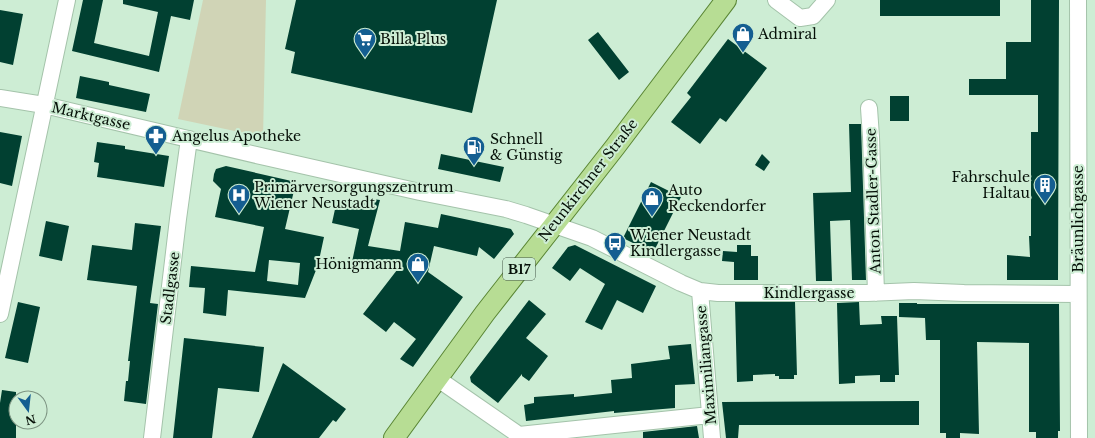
<svg xmlns="http://www.w3.org/2000/svg" width="1095" height="438" viewBox="0 0 1095 438" font-family="'Libre Baskerville',serif">
  <style>
    .green { fill: #d0d4b6 }
    .building { fill: #014031; fill-rule: evenodd }
    .lines { fill: none; stroke-linecap: round; stroke-linejoin: round }
    .minor-casing { stroke: #a4c3aa; stroke-width: 18 }
    .major-casing { stroke: #5a8634; stroke-width: 22 }
    .minor { stroke: #fff; stroke-width: 16 }
    .major { stroke: #b7dd94; stroke-width: 20 }
    .labels { text-anchor: middle; stroke-width: 4; stroke-linejoin: round; paint-order: stroke }
    .shield { fill: #cdedd4; stroke: #415244; stroke-width: 1 }
    .shield-label { font-size: 13px; font-weight: bold; fill: #050f07 }
    .poi-label { font-size: 14px; fill: #050f07; stroke: #cdedd4; text-anchor: start }
    .street-label { font-size: 14px; fill: #050f07; stroke: #cdedd4 }
  </style>
  <rect width="100%" height="100%" fill="#cdedd4"/>
  <path class="green" d="M203,0H266L263,137L178,119Z"/>
  <path class="building" d="M83,0H103L94,43L149,56L158,12L123,4V0H194L190,20L171,16L159,72L72,51Z
    M296,0H497L472,113L291,73L295,52L285,49Z
    M880,0H1000V16H880Z
    M1031,0H1059L1058,280H1007V255L1030,257L1029,236H1031V132H1038V95H969V79H1006V42H1031Z
    M0,10L23,14L13,65L0,62Z
    M598,32L629,72L619,80L588,40Z
    M728,39L767,68L726,122L720,118L700,144L671,122L691,97L687,93Z
    M80,76L109,82V85L150,94L146,112L76,98Z
    M890,96H909V121H890Z
    M849,124H861L866,280H852L850,220L830,221L832,281H816L813,193L851,192Z
    M0,132L22,136L12,186L0,183Z
    M97,142L125,146V149L169,156L164,187L97,177L99,163L94,162Z
    M441,154L504,167L500,182L438,169Z
    M762,154L770,162L764,171L755,165Z
    M226,166L296,182L285,229L324,237L318,265L305,298L228,290L226,316L203,313L205,288L189,287L191,266L255,272L264,227L215,217L221,189L213,181L214,174L216,169ZM269,260L300,263L298,285L267,281Z
    M651,182L681,197L653,253L623,238Z
    M365,198L380,200L368,246L400,251L405,222L438,228L441,214L511,229L514,234L494,259L479,247L477,256L434,246L428,272L463,297L413,367L400,359L416,339L394,322L386,332L363,314L397,270L352,262L359,229L332,223L337,200L364,205Z
    M46,221L69,226L62,261L39,256Z
    M135,223L161,226L150,303L158,304L146,404L124,401L126,381H128L130,361H128L137,286L87,280L92,245L132,250Z
    M575,245L656,286L643,313L617,300L602,330L585,322L605,284L580,268L570,281L552,268L568,247Z
    M737,245H751V256H758V280H734V262L722,261L723,251L737,252Z
    M529,300L546,314L526,338L548,356L529,381L522,376V374L498,403L471,382L470,377Z
    M18,302L40,307L28,363L5,358Z
    M735,302H795L797,375H794V379H779V376H775V374L753,375V381L737,382Z
    M859,302L860,325L882,324L881,316H897L899,375H895V382H880V375L855,376V383L839,384L837,303Z
    M899,303H917V304H1059L1060,431H1058V438H1036V432H1029V343L977,342L979,434L960,433V438H946V433H940V340H926L925,318L899,317Z
    M184,338L264,347L259,392L218,388L212,438H173Z
    M691,344L695,384L675,385V408L614,413V411L526,421L524,405L534,403V397L574,394V397L612,393L611,380L632,378L631,364L670,359L668,346Z
    M283,363L346,409L336,422L333,420L319,438H252Z
    M2,390L16,392V438H0V403Z
    M919,401V425H739L738,438H726L722,402Z
    M697,426L699,438H643V432Z"/>
  <g class="lines">
    <g class="minor-casing">
      <path id="minor" d="M776,0L800,18L813,16L827,0
        M1078,0L1079,438
        M0,98L44,105L265,157L420,192L506,209L526,215L592,238L681,283L700,291L718,293H867L914,291L964,293L1078,294
        M869,108L871,137L876,293
        M700,291L712,438
        M0,314L67,0
        M438,379L519,435L710,415
        M152,438L178,219L189,139"/>
    </g>
    <g class="major-casing">
      <path id="major" d="M394,438L485,313L615,147L726,0"/>
    </g>
    <use href="#minor" class="minor"/>
    <use href="#major" class="major"/>
  </g>
  <defs>
    <g id="shop-pin" transform="scale(1.15)"><path d="M0 17L-7.5 6A9.5 9.5 0 1 1 7.5 6Z" fill="#145e91" stroke="#cdedd4"/><path d="M-5-2.5h2.3a2.7 3.5 0 0 1 5.4 0H5L5.5 6h-11ZM-1.5-2.5h3a1.5 2.3 0 0 0-3 0Z" fill="#fff"/></g>
    <g id="supermarket-pin" transform="scale(1.15)"><path d="M0 17L-7.5 6A9.5 9.5 0 1 1 7.5 6Z" fill="#145e91" stroke="#cdedd4"/><path d="M-6-5.5h2.5l.6 2H6L4.5 2H-2.5L-4.4-4H-6ZM-1.5 3.2a1.3 1.3 0 1 0 .1 0ZM3 3.2a1.3 1.3 0 1 0 .1 0Z" fill="#fff"/></g>
    <g id="pharmacy-pin" transform="scale(1.15)"><path d="M0 17L-7.5 6A9.5 9.5 0 1 1 7.5 6Z" fill="#145e91" stroke="#cdedd4"/><path d="M-2-6h4v4h4v4h-4v4h-4v-4h-4v-4h4Z" fill="#fff"/></g>
    <g id="fuel-pin" transform="scale(1.15)"><path d="M0 17L-7.5 6A9.5 9.5 0 1 1 7.5 6Z" fill="#145e91" stroke="#cdedd4"/><path d="M-5.5-6h7V0h2V4h1.3V-2.5L3-4.5l.8-.8L6-3V5H2.5V1h-1V6h-7ZM-4.2-4.7v3.2H.2V-4.7Z" fill="#fff"/></g>
    <g id="building-pin" transform="scale(1.15)"><path d="M0 17L-7.5 6A9.5 9.5 0 1 1 7.5 6Z" fill="#145e91" stroke="#cdedd4"/><path d="M-4-6H4V6H1V3H-1V6H-4ZM-2.5-4.3h1.7v1.8h-1.7ZM.8-4.3h1.7v1.8H.8ZM-2.5-1h1.7V.8h-1.7ZM.8-1h1.7V.8H.8Z" fill="#fff"/></g>
    <g id="hospital-pin" transform="scale(1.15)"><path d="M0 17L-7.5 6A9.5 9.5 0 1 1 7.5 6Z" fill="#145e91" stroke="#cdedd4"/><path d="M-5-5h3v3.5h4V-5h3V5h-3V1.5h-4V5h-3Z" fill="#fff"/></g>
    <g id="bus-pin" transform="scale(1.15)"><path d="M0 17L-7.5 6A9.5 9.5 0 1 1 7.5 6Z" fill="#145e91" stroke="#cdedd4"/><path d="M-5-6H5V4H4V6H2V4H-2V6H-4V4H-5ZM-3.5-4V0h7V-4ZM-3.5 1.2v1.5H-2V1.2ZM2 1.2v1.5H3.5V1.2Z" fill="#fff"/></g>
  </defs>
  <g fill-rule="evenodd">
    <use href="#shop-pin" x="743" y="34"/>
    <use href="#supermarket-pin" x="365" y="39"/>
    <use href="#pharmacy-pin" x="156" y="136"/>
    <use href="#fuel-pin" x="474" y="147"/>
    <use href="#building-pin" x="1045" y="185"/>
    <use href="#hospital-pin" x="239" y="195"/>
    <use href="#shop-pin" x="652" y="198"/>
    <use href="#bus-pin" x="615" y="243"/>
    <use href="#shop-pin" x="418" y="264"/>
  </g>
  <g class="labels">
    <rect class="shield" x="503" y="258" width="32" height="22" rx="3"/>
    <g class="shield-label">
      <text x="519" y="274">B17</text>
    </g>
    <g class="poi-label">
      <text x="758" y="39">Admiral</text>
      <text x="380" y="44">Billa Plus</text>
      <text x="172" y="141">Angelus Apotheke</text>
      <text x="490" y="144">Schnell<tspan x="490" dy="16">&amp; Günstig</tspan></text>
      <text x="1030" y="182" text-anchor="end">Fahrschule<tspan x="1030" dy="16">Haltau</tspan></text>
      <text x="254" y="192">Primärversorgungszentrum<tspan x="254" dy="16">Wiener Neustadt</tspan></text>
      <text x="668" y="195">Auto<tspan x="668" dy="16">Reckendorfer</tspan></text>
      <text x="630" y="240">Wiener Neustadt<tspan x="630" dy="16">Kindlergasse</tspan></text>
      <text x="402" y="269" text-anchor="end">Hönigmann</text>
    </g>
    <g class="street-label">
      <text transform="translate(91 116) rotate(13)" y="5">Marktgasse</text>
      <text transform="translate(588 180) rotate(-52)" y="5">Neunkirchner Straße</text>
      <text transform="translate(873 201) rotate(-92)" y="5">Anton Stadler-Gasse</text>
      <text transform="translate(1078 219) rotate(-90)" y="5">Bräunlichgasse</text>
      <text transform="translate(170 288) rotate(-83)" y="5">Stadlgasse</text>
      <text x="809" y="298">Kindlergasse</text>
      <text transform="translate(706 365) rotate(-95)" y="5">Maximiliangasse</text>
    </g>
  </g>
  <g transform="translate(28 410) rotate(165)"><circle r="19" fill="#cdedd4" stroke="#7d9482"/>
  <path d="M0-3L7 15L0 10L-7 15Z" fill="#145e91"/>
  <text y="-6" font-size="11" font-weight="bold" text-anchor="middle" fill="#050f07">N</text>
  </g>
</svg>
